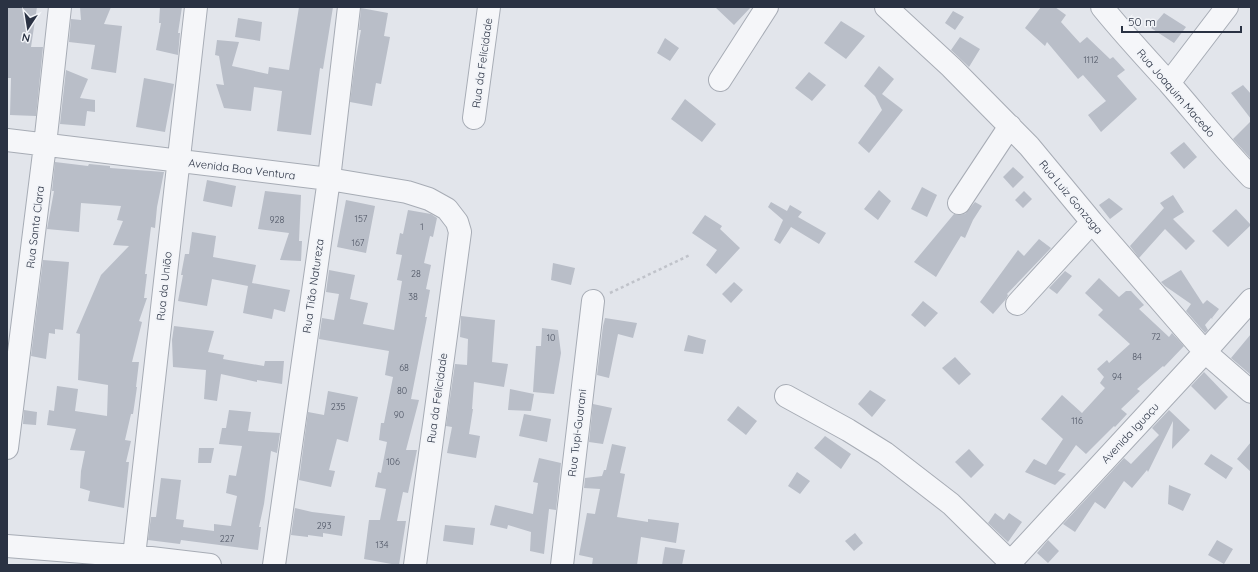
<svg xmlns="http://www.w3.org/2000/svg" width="1258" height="572" viewBox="0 0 1258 572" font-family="Quicksand,sans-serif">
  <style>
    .building { fill: #b9bec8 }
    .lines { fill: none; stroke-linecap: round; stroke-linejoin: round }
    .minor-casing { stroke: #a7acb5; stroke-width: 24 }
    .path { stroke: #c0c3ca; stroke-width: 2.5; stroke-dasharray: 3 3; stroke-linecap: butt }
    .minor { stroke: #f5f6f9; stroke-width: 22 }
    .labels { text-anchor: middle; stroke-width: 3.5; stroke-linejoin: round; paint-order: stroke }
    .number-label { font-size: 9px; fill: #4e5564 }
    .street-label { font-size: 11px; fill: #2a3243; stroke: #f2f4f8 }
  </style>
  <rect width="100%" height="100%" fill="#e2e5eb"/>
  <path class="building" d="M7,7H37L31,47H43L36,116L10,115L11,78H7Z
    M80,7H111L104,24L122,26L116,73L91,69L95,45L69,42L71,19L81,20Z
    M160,7H182L178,33H180L178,55L156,50L161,23H159Z
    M299,7H333L323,69L320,68L311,135L277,131L282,91L254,87L251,111L224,108L216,84L224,85L219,56L215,55L217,40L239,42L232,66L268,74L269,67L289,70Z
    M715,7H751L734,25Z
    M1041,7H1055L1066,15L1061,22L1080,43L1087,37L1110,59L1113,57L1125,70L1117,76L1137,99L1101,132L1088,115L1106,101L1083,75L1078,79L1047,42L1045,46L1025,28Z
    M361,8L388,13L384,36L390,37L381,84L376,83L372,106L350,102L355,63L361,30H359Z
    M953,11L964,17L955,30L945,23Z
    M1164,13L1186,27L1174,43L1151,28Z
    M238,18L262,22L260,41L235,37Z
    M841,21L865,36L846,59L824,43Z
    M960,37L980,49L969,67L951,50Z
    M665,38L679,48L670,61L657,53Z
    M879,66L894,79L882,94L903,110L869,153L858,143L882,110L875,96L864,86Z
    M66,70L88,79L80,98L95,100V112L87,111L85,126L60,124Z
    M809,72L826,85L812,101L795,88Z
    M144,78L174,84L165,132L136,127Z
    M1243,85L1251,94V119L1231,93Z
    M685,99L716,124L702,142L671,119Z
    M1251,121V159L1233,139Z
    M1184,142L1197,157L1184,169L1170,153Z
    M55,162L88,166L89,164L110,166V168L164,172L157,207L155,228L151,227L145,274H147L144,298H147L139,321L142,322L132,362H139L136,387H137L133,414H131L125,440L131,441L126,462H129L124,508L88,501L90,491L80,488L81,471L85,451L70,450L76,429L47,425L49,410L54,411L57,386L78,389L75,411L107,416L108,385L78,380L80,334L76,333L101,275L129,246L113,245L123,221L117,220L121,206L81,203L79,232L47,229L54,191H52Z
    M1013,167L1024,177L1013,188L1003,177Z
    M207,180L236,186L232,207L203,201Z
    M922,187L937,195L927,217L911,209Z
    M879,190L891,201L878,220L864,209Z
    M265,191L301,195L299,241H302L301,261L280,260L289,233L258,229Z
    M1024,191L1032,199L1023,208L1015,200Z
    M1173,195L1184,212L1173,219L1195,241L1186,250L1165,229L1139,258L1130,246L1164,208L1160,203Z
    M1109,198L1123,209L1110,219L1099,205Z
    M346,200L375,206L366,253L337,247Z
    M771,202L787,211L790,205L802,212L798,217L826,233L819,244L791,227L780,244L774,240L783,220L768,207Z
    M975,202L982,206L973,220L965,238L961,236L936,277L914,262L954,214L959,215L965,214Z
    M1236,209L1251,225L1228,247L1212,231Z
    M408,210L431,214L437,218L433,237L430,236L424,263L431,265L426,289L430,290L425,317H427L411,399L419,400L406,450H417L408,493L403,492L397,521H406L399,565H397L364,559L369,520H380L386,489L375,487L378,472L381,473L387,442L379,440L381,423H384L393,377L385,375L389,351L319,339L322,318L334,320L339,294L326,292L329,270L355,275L350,299L368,303L363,324L394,330L402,281L397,280L402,255L396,254L400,233L403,234Z
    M705,215L722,226L720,229L740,248L716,274L706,265L717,250L692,233Z
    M192,232L216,236L213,257L256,265L252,283L290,290L285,312L274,309L272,319L243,313L248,286L212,279L207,306L178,301L183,275H181L185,254H189Z
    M1039,239L1051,248L1007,294L1008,295L1006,299L993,314L980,302L1018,250L1024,256Z
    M43,260L69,262L63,330L55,329V334L49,333L46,359L31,356Z
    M553,263L575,268L571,285L551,280Z
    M1181,270L1203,304L1207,300L1219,309L1212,318L1213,319L1211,318L1205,325L1208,330L1205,333L1186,311L1191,304L1165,286L1161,282Z
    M1065,271L1072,276L1057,294L1049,288Z
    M1099,278L1119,297L1126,291H1131L1144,305L1139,309L1169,337L1172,333L1184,346L1164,367L1163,366L1137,389L1140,391L1121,409L1127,414L1115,427L1114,426L1086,454L1076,445L1058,471L1066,474L1055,485L1025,472L1034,459L1046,465L1063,439L1041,419L1062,395L1082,413L1105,388L1100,383L1104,377L1097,369L1107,360L1109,363L1130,344L1098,315L1103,310L1085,293Z
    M734,282L743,290L731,303L722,294Z
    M923,301L938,313L925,327L911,315Z
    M461,316L495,320L492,362L508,364L504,387L474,382L472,409H473L469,434L480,436L476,458L447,453L452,427L446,426L455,364L467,365L468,339L460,337Z
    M605,318L637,323L633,338L618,334L609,378L597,375L603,326Z
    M174,326L214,331L208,352L224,355L223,359L264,366L265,361H284L282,384L257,380V382L221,374L217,401L204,399L206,370L173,367L172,340Z
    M542,328L558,330L561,353L554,394L533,392L536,346H541Z
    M1251,334V375L1231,358Z
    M688,335L706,340L703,354L684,351Z
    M955,357L971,374L959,385L942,368Z
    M1204,372L1228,397L1215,410L1191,386Z
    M510,389L534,394L531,411L508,410Z
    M870,390L886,400L872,417L858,404Z
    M328,391L358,397L348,442L337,439L329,470L335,471L331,487L299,480L308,412L324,415Z
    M593,404L612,408L603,444L589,442Z
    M738,406L757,421L746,435L727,420Z
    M24,410L37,412L36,425L23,424Z
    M229,410L251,412L248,431L280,433L277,453L271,451L264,504L259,527H261L258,550L181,540L180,544L148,540L151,517H156L161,478L181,480L176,519L184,520L183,527L214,531V524L231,526L237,496L226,493L229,475L236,476L242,446L219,444L222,428H226Z
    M1169,410L1190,430L1172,449L1173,421L1148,472L1147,470L1132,488L1124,481L1105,509L1095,502L1075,532L1063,524L1124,458L1131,464L1159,435L1152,428Z
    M524,414L551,419L547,442L519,436Z
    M825,436L851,454L841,469L814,448Z
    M1251,442V472L1237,459Z
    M612,444L626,447L620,473L625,474L617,517L648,522V519L679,523L676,543L641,537L637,565H592L593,558L579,555L587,513L595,514L600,489L584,488L585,478L602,476L604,470H606Z
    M199,448H214L211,463H198Z
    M969,449L984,465L971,478L955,462Z
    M1211,454L1233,468L1226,479L1204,464Z
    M539,458L561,463L556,510L549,509L544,554L530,551L531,532L508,525L507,529L490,525L495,505L533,514L538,483L533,482Z
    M797,472L810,481L800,494L788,486Z
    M1169,485L1191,494L1183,511L1168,504Z
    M295,508L312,512L345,516L342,536L323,533V537L308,535V537L291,535Z
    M995,513L1004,520L1009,513L1022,522L1008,542L988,523Z
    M445,525L475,528L473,545L443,541Z
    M855,533L863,543L854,551L845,541Z
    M1048,540L1059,551L1048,563L1037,553Z
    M1217,540L1233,549L1224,564L1208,555Z
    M665,547L685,550L682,565H662Z"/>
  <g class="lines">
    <g class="minor-casing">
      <path id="minor" d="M886,7L951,67L1029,146L1092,222L1205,352L1251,392
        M1102,7C1123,33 1146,58 1169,83C1196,114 1222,147 1251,177
        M720,80L767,7
        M1169,83L1227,7
        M474,118L489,7
        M7,140L329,179L407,192L429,199L447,209L457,222L460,232L415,565
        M959,203L1010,126
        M1017,304L1092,222
        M786,396L848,430L885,453L951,504L1013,565
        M7,448L45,145L60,7
        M7,546L134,556L210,565
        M133,565L196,7
        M274,565L329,179L349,7
        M562,565L593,301
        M1008,565L1205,352L1251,300"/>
    </g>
    <path class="path" d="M610,293L690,255"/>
    <use href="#minor" class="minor"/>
  </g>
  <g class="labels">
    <g class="number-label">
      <text x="1091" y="63">1112</text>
      <text x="361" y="222">157</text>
      <text x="277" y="223">928</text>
      <text x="422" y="230">1</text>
      <text x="358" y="246">167</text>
      <text x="416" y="277">28</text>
      <text x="413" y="300">38</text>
      <text x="1156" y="340">72</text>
      <text x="551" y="341">10</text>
      <text x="1137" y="360">84</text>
      <text x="404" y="371">68</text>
      <text x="1117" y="380">94</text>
      <text x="402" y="394">80</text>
      <text x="338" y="410">235</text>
      <text x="399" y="418">90</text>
      <text x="1077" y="424">116</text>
      <text x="393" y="465">106</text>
      <text x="324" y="529">293</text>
      <text x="227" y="542">227</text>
      <text x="382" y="548">134</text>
    </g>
    <g class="street-label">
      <text transform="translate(482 63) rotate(-82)" y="4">Rua da Felicidade</text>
      <text transform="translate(1176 93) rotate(49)" y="4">Rua Joaquim Macedo</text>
      <text transform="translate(242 169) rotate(7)" y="4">Avenida Boa Ventura</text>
      <text transform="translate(1071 197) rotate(50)" y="4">Rua Luiz Gonzaga</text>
      <text transform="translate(35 227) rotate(-83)" y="4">Rua Santa Clara</text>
      <text transform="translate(164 286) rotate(-84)" y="4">Rua da União</text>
      <text transform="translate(313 286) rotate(-82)" y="4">Rua Tião Natureza</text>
      <text transform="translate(437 398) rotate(-82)" y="4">Rua da Felicidade</text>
      <text transform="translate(577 433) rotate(-83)" y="4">Rua Tupi-Guarani</text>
      <text transform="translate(1130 433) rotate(-47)" y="4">Avenida Iguaçu</text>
    </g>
  </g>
  <rect width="1258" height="572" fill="none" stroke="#2a3243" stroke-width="16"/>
  <g transform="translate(28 28) rotate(192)" stroke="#f2f4f8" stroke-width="3" paint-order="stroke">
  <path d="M0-3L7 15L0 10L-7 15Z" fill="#2a3243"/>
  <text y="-6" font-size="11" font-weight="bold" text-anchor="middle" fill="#2a3243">N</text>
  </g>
  <path d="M1122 26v6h119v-6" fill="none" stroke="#2a3243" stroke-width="2"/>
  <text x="1128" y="26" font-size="12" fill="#2a3243" stroke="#f2f4f8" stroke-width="3" paint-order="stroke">50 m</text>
</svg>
